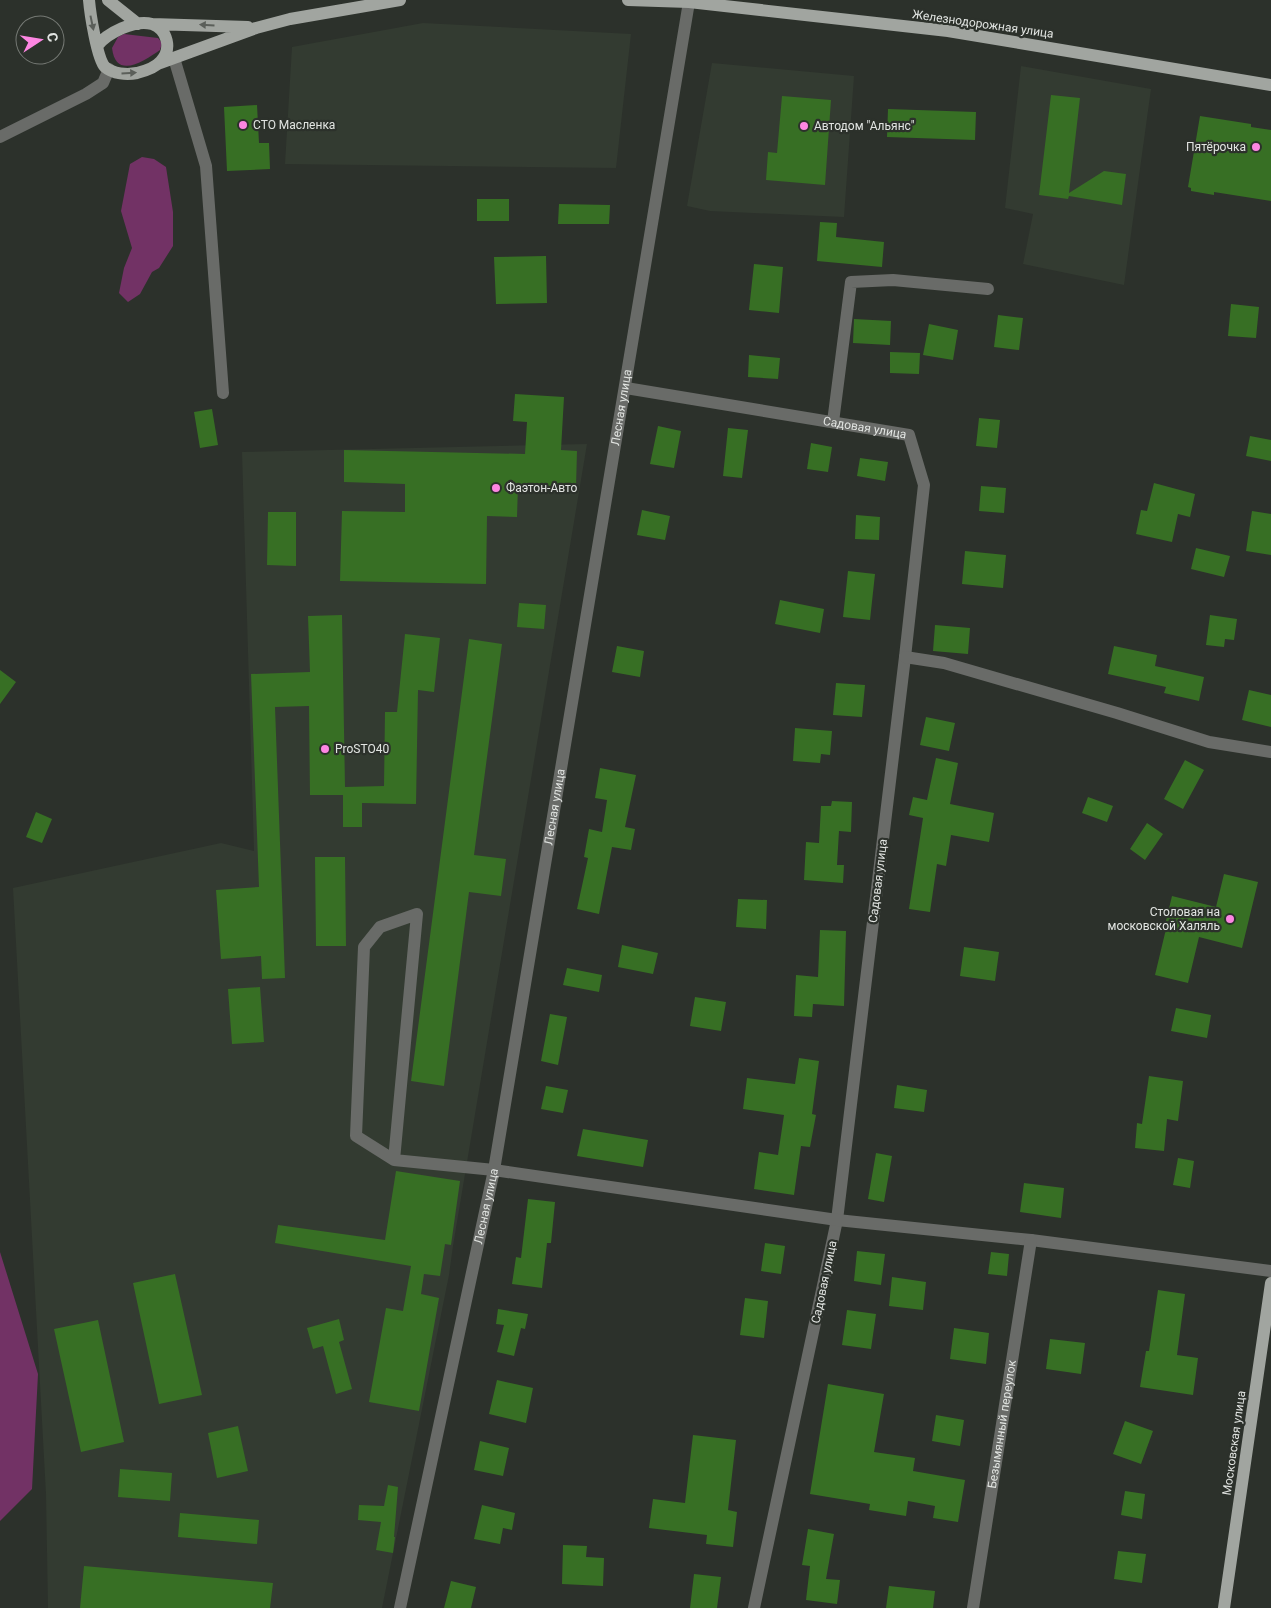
<svg xmlns="http://www.w3.org/2000/svg" width="1271" height="1608" viewBox="0 0 1271 1608" font-family="Roboto,sans-serif">
  <style>
    .built { fill: #333b31 }
    .green { fill: #723265 }
    .building { fill: #376f24 }
    .lines { fill: none; stroke-linecap: round; stroke-linejoin: round }
    .minor { stroke: #696b68; stroke-width: 12 }
    .major { stroke: #a1a5a0; stroke-width: 12 }
    .oneway { fill: #5b5f5a }
    .poi-dot { fill: #fd86e2; stroke: #2c312b; stroke-width: 2 }
    .labels { text-anchor: middle; stroke-width: 4.5; stroke-linejoin: round; paint-order: stroke }
    .street-label { font-size: 12px; fill: #e2e5e2; stroke: #2c312b }
    .poi-label { font-size: 12px; fill: #e2e5e2; stroke: #2c312b; text-anchor: start }
  </style>
  <rect width="100%" height="100%" fill="#2c312b"/>
  <path class="built" d="M423,23L631,34L616,168L285,164L292,47Z
    M712,63L854,76L844,217L710,211L687,206Z
    M1021,66L1151,89L1124,285L1023,264L1033,214L1005,208Z
    M587,444L453,1246L449,1275L382,1608H48L46,1494L13,888L221,843L254,851L242,452Z"/>
  <path class="green" d="M124,34L158,38L162,43L160,50C145,60 116,81 112,48L118,37Z
    M142,157L154,159L166,167L173,212V246L159,268L152,272L140,294L128,302L119,293L124,268L132,248L121,211L130,164Z
    M0,1252L38,1374L32,1489L0,1521Z"/>
  <path class="building" d="M1051,95L1080,98L1069,193L1104,171L1126,174L1122,205L1069,196L1068,199L1039,195Z
    M782,96L831,100L825,185L766,180L768,152L777,153Z
    M257,105L259,143H269L270,169L227,171L224,107Z
    M888,109L976,112L975,140L887,137Z
    M1200,116L1251,124V127L1271,130V201L1214,192V195L1191,191V188L1188,187Z
    M477,199H509V221H477Z
    M559,204L610,205L609,224H558Z
    M820,222L837,223L836,237L884,242L882,267L817,261Z
    M546,256L547,303L496,304L494,257Z
    M754,264L783,267L779,313L749,310Z
    M1231,304L1259,307L1256,338L1228,336Z
    M998,315L1023,318L1019,350L994,347Z
    M854,319L891,321L890,345L853,343Z
    M929,324L958,330L953,360L923,355Z
    M890,352L920,353L919,374L890,373Z
    M749,355L780,358L778,379L748,377Z
    M515,394L564,397L561,450L577,451L576,487L518,485L517,517L487,516L486,584L340,581L342,511L405,512V484L344,482V450L525,454L527,422L513,421Z
    M212,409L218,445L200,448L194,412Z
    M979,418L1000,420L997,448L976,446Z
    M658,426L681,431L674,468L650,464Z
    M728,428L748,430L742,478L723,476Z
    M1250,436L1271,440V461L1246,456Z
    M811,443L832,447L828,472L807,469Z
    M860,458L888,462L885,481L857,476Z
    M1154,483L1195,494L1190,517L1178,514L1172,542L1136,534L1141,510L1147,511Z
    M981,486L1006,488L1004,513L979,511Z
    M642,510L670,516L665,540L637,535Z
    M1252,511L1271,514V555L1246,551Z
    M268,512H296V566L267,565Z
    M856,515L880,517L879,540L855,539Z
    M1196,548L1230,556L1224,577L1191,569Z
    M965,551L1006,555L1003,588L962,584Z
    M848,571L875,574L870,620L843,617Z
    M780,600L824,609L820,633L775,624Z
    M519,603L546,605L544,629L517,627Z
    M342,615L345,787L384,786L385,712H397L405,634L440,638L434,692L418,690L416,804L362,803V827H343V795H310L309,706L275,707L285,978L262,979L261,956L221,959L216,890L259,887L251,674L310,672L308,616Z
    M1210,615L1237,619L1234,640L1225,639L1224,647L1206,645Z
    M935,625L970,628L968,654L933,651Z
    M469,639L502,644L474,855L506,859L501,896L469,892L444,1086L411,1081Z
    M617,646L644,651L640,677L612,672Z
    M1114,646L1157,655L1155,666L1204,677L1199,701L1164,693L1166,687L1108,674Z
    M0,670L16,682L0,704Z
    M836,683L865,685L862,717L833,715Z
    M1249,690L1271,695V727L1242,720Z
    M926,717L955,723L949,751L920,745Z
    M795,728L832,731L830,755L821,754L820,763L793,761Z
    M936,758L958,763L950,804L994,813L989,842L951,835L946,866L937,864L930,912L909,909L923,818L909,815L913,797L927,800Z
    M1185,760L1204,770L1183,809L1164,799Z
    M600,768L636,775L625,827L635,829L631,850L612,847L599,914L577,909L588,858L584,857L589,829L602,832L607,800L595,798Z
    M1088,797L1113,806L1107,822L1082,813Z
    M832,801L852,802L851,832L839,831L837,865H844L843,883L804,880L806,842L819,843L821,806H831Z
    M36,812L52,819L42,843L26,837Z
    M1147,823L1163,834L1145,860L1130,849Z
    M315,857H345L346,946H316Z
    M1224,874L1258,882L1242,948L1199,937L1188,983L1155,975L1166,929H1164L1172,896L1216,907Z
    M738,899L767,900L766,929L736,927Z
    M820,930L846,931L844,1006L813,1004L812,1017L794,1016L796,975L818,977Z
    M622,945L658,953L653,974L618,967Z
    M964,947L999,952L995,981L960,976Z
    M567,968L602,975L599,992L563,985Z
    M260,987L264,1042L232,1044L228,989Z
    M695,997L726,1002L721,1031L690,1026Z
    M1176,1008L1211,1015L1207,1038L1171,1031Z
    M550,1014L567,1017L558,1065L541,1061Z
    M799,1058L819,1061L812,1114L816,1115L810,1147L801,1146L794,1195L754,1189L759,1152L778,1155L784,1115L743,1109L747,1078L795,1084Z
    M1149,1076L1183,1081L1178,1121L1167,1119L1164,1151L1135,1148L1137,1123L1142,1124Z
    M897,1085L927,1090L924,1112L894,1108Z
    M546,1086L568,1090L563,1113L541,1109Z
    M583,1129L648,1140L643,1167L577,1156Z
    M876,1153L892,1156L884,1202L868,1199Z
    M1178,1158L1194,1161L1190,1188L1173,1185Z
    M396,1171L460,1181L451,1245L445,1244L440,1276L424,1274L421,1294L439,1298L419,1411L369,1402L386,1308L403,1311L411,1266L275,1243L278,1225L385,1240Z
    M1024,1183L1064,1188L1061,1218L1020,1212Z
    M528,1199L555,1202L551,1243H547L542,1288L512,1284L516,1257L521,1258Z
    M765,1243L785,1246L781,1274L761,1271Z
    M857,1251L885,1254L881,1285L854,1281Z
    M991,1252L1009,1254L1007,1276L988,1274Z
    M175,1274L202,1395L159,1404L133,1283Z
    M892,1277L926,1282L923,1310L889,1306Z
    M1158,1290L1185,1294L1177,1355L1198,1358L1193,1395L1140,1387L1146,1351H1149Z
    M745,1298L768,1301L764,1338L740,1335Z
    M498,1309L528,1314L525,1329L521,1328L514,1356L497,1352L504,1325L496,1324Z
    M847,1310L876,1314L871,1349L842,1345Z
    M339,1319L344,1340L339,1342L352,1389L336,1394L323,1346L313,1349L307,1328Z
    M98,1320L124,1442L81,1452L54,1329Z
    M954,1328L989,1333L986,1364L950,1359Z
    M1050,1339L1085,1343L1081,1374L1046,1369Z
    M497,1380L533,1388L526,1423L489,1414Z
    M828,1384L884,1394L874,1452L915,1458L913,1471L965,1480L958,1522L933,1518L935,1506L908,1501L906,1516L869,1510L870,1504L810,1494Z
    M936,1415L964,1420L960,1446L932,1441Z
    M1125,1421L1153,1431L1141,1464L1113,1454Z
    M238,1426L248,1471L217,1478L208,1433Z
    M693,1435L736,1440L728,1510L737,1512L733,1547L706,1544L707,1535L649,1528L653,1499L685,1503Z
    M480,1441L509,1448L503,1476L474,1470Z
    M120,1469L172,1473L170,1501L118,1497Z
    M388,1485L398,1487L394,1537H395L393,1553L376,1550L381,1522L358,1520L359,1505L384,1506Z
    M1125,1491L1145,1494L1142,1519L1121,1515Z
    M482,1505L515,1513L512,1530L503,1528L500,1544L474,1539Z
    M180,1513L259,1520L257,1544L178,1537Z
    M808,1529L834,1534L826,1579L840,1580L837,1604L806,1600L810,1566L802,1565Z
    M563,1545L587,1546L586,1557L604,1558L603,1586L562,1584Z
    M1118,1551L1146,1554L1142,1583L1114,1579Z
    M84,1566L273,1583L270,1608H80Z
    M694,1574L721,1577L717,1608H690Z
    M451,1581L476,1587L471,1608H444Z
    M889,1586L935,1591L933,1608H886Z"/>
  <g class="lines">
    <g class="minor">
      <path d="M174,58L206,166L223,393"/>
      <path d="M0,137L86,94L103,83L109,69"/>
      <path id="s1" d="M626,388L909,435L924,485L905,657L837,1220L754,1608"/>
      <path d="M833,422L851,282L893,280L988,289"/>
      <path d="M905,657L944,663L1117,713L1209,742L1271,752"/>
      <path d="M394,1160L356,1136L364,947L380,927L417,914L394,1160L494,1170L837,1220L1031,1240L1271,1271"/>
      <path id="s2" d="M400,1608L494,1170L689,2"/>
      <path id="s3" d="M973,1608L1031,1240"/>
    </g>
    <path class="major" d="M89,0C90,12 97,59 105,67C113,74 127,75 137,73C145,71 156,67 161,61C172,49 168,30 152,24C135,19 107,33 97,46
      M108,0L138,24
      M628,0L689,2L948,31L1271,85
      M152,24L248,27
      M160,63L256,28L290,19L400,0
      M1224,1608L1271,1283"/>
  </g>
  <defs><path id="oneway-solid" d="M-6-.8H1V-3.2L6.5 0L1 3.2V.8H-6Z" transform="scale(1.25)"/></defs>
  <g class="oneway">
    <use href="#oneway-solid" transform="translate(92 23) rotate(78)"/>
    <use href="#oneway-solid" transform="translate(207 25) rotate(-177)"/>
    <use href="#oneway-solid" transform="translate(129 73) rotate(-3)"/>
  </g>
  <g class="poi-dot">
    <circle cx="243" cy="125" r="5"/>
    <circle cx="804" cy="126" r="5"/>
    <circle cx="1256" cy="147" r="5"/>
    <circle cx="496" cy="488" r="5"/>
    <circle cx="325" cy="749" r="5"/>
    <circle cx="1230" cy="919" r="5"/>
  </g>
  <g class="labels">
    <g class="street-label">
      <text transform="translate(983 24) rotate(8)" y="4">Железнодорожная улица</text>
      <text dy="4" stroke="none"><textPath href="#s2" startOffset="1221">Лесная улица</textPath></text>
      <text dy="4" stroke="none"><textPath href="#s1" startOffset="242">Садовая улица</textPath></text>
      <text dy="4" stroke="none"><textPath href="#s2" startOffset="816">Лесная улица</textPath></text>
      <text transform="translate(878 881) rotate(-83)" y="4">Садовая улица</text>
      <text dy="4" stroke="none"><textPath href="#s2" startOffset="411">Лесная улица</textPath></text>
      <text transform="translate(824 1282) rotate(-78)" y="4">Садовая улица</text>
      <text dy="4" stroke="none"><textPath href="#s3" startOffset="186">Безымянный переулок</textPath></text>
      <text transform="translate(1234 1443) rotate(-82)" y="4">Московская улица</text>
    </g>
    <g class="poi-label">
      <text x="253" y="129">СТО Масленка</text>
      <text x="814" y="130">Автодом "Альянс"</text>
      <text x="1246" y="151" text-anchor="end">Пятёрочка</text>
      <text x="506" y="492">Фаэтон-Авто</text>
      <text x="335" y="753">ProSTO40</text>
      <text x="1220" y="916" text-anchor="end">Столовая на<tspan x="1220" dy="14">московской Халяль</tspan></text>
    </g>
  </g>
  <g transform="translate(40 40) rotate(78)"><circle r="24" fill="#2c312b" stroke="#757974"/>
  <path d="M0-4L9 19L0 12L-9 19Z" fill="#fd86e2"/>
  <text y="-8" font-size="14" font-weight="bold" text-anchor="middle" fill="#e2e5e2">С</text>
  </g>
</svg>
